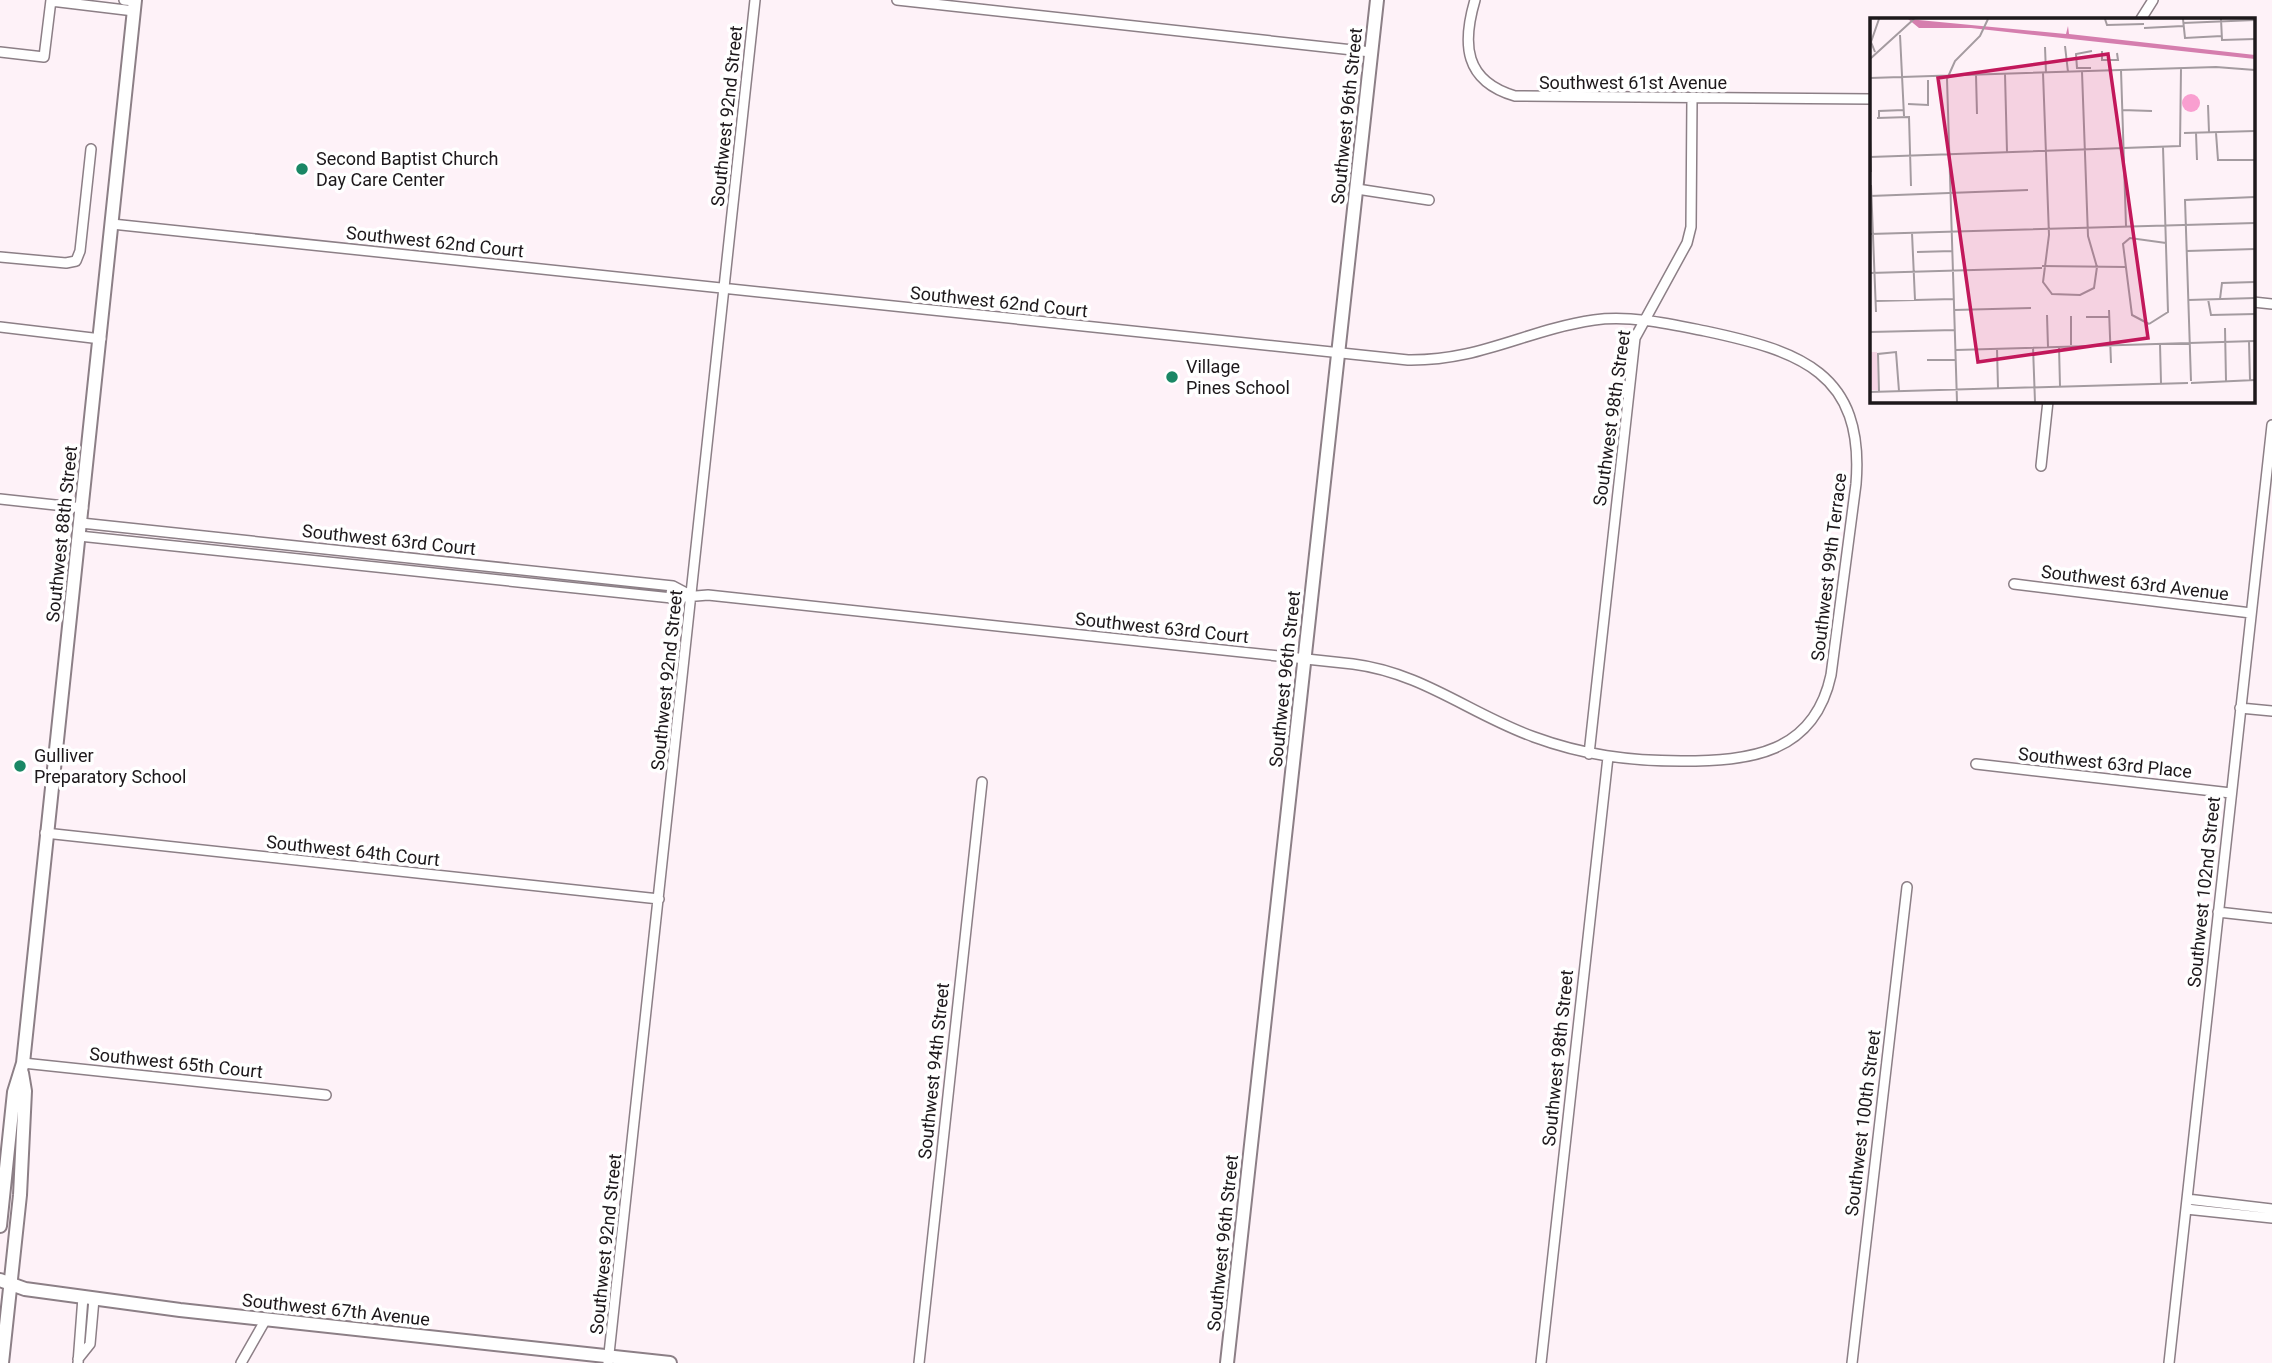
<svg xmlns="http://www.w3.org/2000/svg" width="2272" height="1363" viewBox="0 0 2272 1363" font-family="Roboto,sans-serif">
  <style>
    .lines { fill: none; stroke-linecap: round; stroke-linejoin: round }
    .street-casing { stroke: #8c7f86; stroke-width: 12 }
    .secondary-casing { stroke: #8c7f86; stroke-width: 16 }
    .street { stroke: #fff; stroke-width: 9 }
    .secondary { stroke: #fff; stroke-width: 12 }
    .poi-dot { fill: #1a8765; stroke: #fff; stroke-width: 2.5 }
    .labels { text-anchor: middle; stroke-width: 7; stroke-linejoin: round; paint-order: stroke }
    .street-label { font-size: 18px; fill: #1d181b; stroke: #fff }
    .poi-label { font-size: 18px; fill: #1d181b; stroke: #fff; text-anchor: start }
    .inset-road { fill: none; stroke: #a49ba0; stroke-width: 2 }
    .view { fill: #c2185b; fill-opacity: 0.15; stroke: #c2185b; stroke-width: 3.5 }
    .inset-edge { fill: none; stroke: #1d181b; stroke-width: 3.5 }
  </style>
  <rect width="100%" height="100%" fill="#fef2f8"/>
  <g class="lines">
    <g class="street-casing">
      <path id="street" d="M124,0L135,1
        M897,0L1371,52
        M1475,0C1462,44 1464,81 1515,96L1871,99
        M51,1L134,11
        M2141,19L2153,0
        M0,52L44,57L51,0
        M1357,189L1429,200
        M0,257L66,263L76,261L80,251L91,149
        M2253,302L2272,304
        M0,327L101,339
        M2041,466L2048,401
        M0,499L83,508
        M81,523L673,586L690,595
        M79,536L672,598L708,595L1353,664C1423,673 1470,714 1534,737C1583,755 1629,761 1681,761C1750,761 1814,754 1831,675L1856,484C1865,372 1799,351 1705,331C1670,324 1630,315 1594,320C1526,330 1480,361 1408,360L112,224
        M2014,584L2251,613
        M2240,708L2272,711
        M1589,754L1635,338L1687,243L1691,227L1692,99
        M1976,764L2231,793
        M45,833L659,899
        M2218,912L2272,918
        M23,1063L326,1095
        M2187,1199L2272,1209
        M2186,1209L2272,1218
        M78,1359L90,1344L94,1299
        M78,1363L83,1297
        M241,1363L266,1319
        M608,1363L755,0
        M919,1363L982,782
        M1541,1363L1608,757
        M1852,1363L1907,887
        M2169,1363L2272,425"/>
    </g>
    <g class="secondary-casing">
      <path id="secondary" d="M0,1226L14,1092L23,1063L135,0
        M0,1280L25,1289L180,1310L670,1363
        M2,1363L20,1195L25,1091L22,1073
        M1227,1363L1377,0"/>
    </g>
    <use href="#street" class="street"/>
    <use href="#secondary" class="secondary"/>
  </g>
  <g class="poi-dot">
    <circle cx="302" cy="169" r="7"/>
    <circle cx="1172" cy="377" r="7"/>
    <circle cx="20" cy="766" r="7"/>
  </g>
  <g class="labels">
    <g class="street-label">
      <text x="1633" y="89">Southwest 61st Avenue</text>
      <text transform="translate(727 116) rotate(-84)" y="6">Southwest 92nd Street</text>
      <text transform="translate(1347 116) rotate(-84)" y="6">Southwest 96th Street</text>
      <text transform="translate(435 242) rotate(6)" y="6">Southwest 62nd Court</text>
      <text transform="translate(999 302) rotate(6)" y="6">Southwest 62nd Court</text>
      <text transform="translate(1612 418) rotate(-82)" y="6">Southwest 98th Street</text>
      <text transform="translate(62 534) rotate(-84)" y="6">Southwest 88th Street</text>
      <text transform="translate(389 540) rotate(6)" y="6">Southwest 63rd Court</text>
      <text transform="translate(1829 567) rotate(-83)" y="6">Southwest 99th Terrace</text>
      <text transform="translate(2135 583) rotate(7)" y="6">Southwest 63rd Avenue</text>
      <text transform="translate(1162 628) rotate(6)" y="6">Southwest 63rd Court</text>
      <text transform="translate(1285 679) rotate(-84)" y="6">Southwest 96th Street</text>
      <text transform="translate(667 680) rotate(-84)" y="6">Southwest 92nd Street</text>
      <text transform="translate(2105 763) rotate(6)" y="6">Southwest 63rd Place</text>
      <text transform="translate(353 851) rotate(6)" y="6">Southwest 64th Court</text>
      <text transform="translate(2204 892) rotate(-84)" y="6">Southwest 102nd Street</text>
      <text transform="translate(1558 1058) rotate(-84)" y="6">Southwest 98th Street</text>
      <text transform="translate(176 1063) rotate(6)" y="6">Southwest 65th Court</text>
      <text transform="translate(934 1071) rotate(-84)" y="6">Southwest 94th Street</text>
      <text transform="translate(1863 1123) rotate(-83)" y="6">Southwest 100th Street</text>
      <text transform="translate(1223 1243) rotate(-84)" y="6">Southwest 96th Street</text>
      <text transform="translate(606 1244) rotate(-84)" y="6">Southwest 92nd Street</text>
      <text transform="translate(336 1310) rotate(6)" y="6">Southwest 67th Avenue</text>
    </g>
    <g class="poi-label">
      <text x="316" y="165">Second Baptist Church<tspan x="316" dy="21">Day Care Center</tspan></text>
      <text x="1186" y="373">Village<tspan x="1186" dy="21">Pines School</tspan></text>
      <text x="34" y="762">Gulliver<tspan x="34" dy="21">Preparatory School</tspan></text>
    </g>
  </g>
  <g transform="translate(1870 18)">
    <rect width="385" height="385" fill="#fef2f8"/>
    <path d="M0,334H7L8,372H0Z" fill="#f7d5e6"/>
    <path d="M312 85a9 9 0 1 1 18 0a9 9 0 1 1-18 0Z" fill="#f99fd0"/>
    <path d="M38,1L196,16L198,8L199,16L385,37V41L101,10H49Z" fill="#d57eae"/>
    <path class="inset-road" d="M235,1L237,7L274,6M313,1L315,20L352,18M351,1L352,22L385,21M313,5L385,2M274,10L313,8M30,17L34,98M195,28L198,54M175,29L176,55M232,33V42H248L247,35M5,34L1,24L9,1M0,41L44,1M221,50H207L206,36L222,33M251,52L256,208M173,55L179,217L173,264L182,276L210,277L224,270L227,249L218,218L212,54M135,56L137,134M106,57L107,96M0,60L346,49L385,52M38,86L58,87V62M338,87L339,114M252,92L282,93M7,100L39,99L41,168M9,100V93L34,92M314,115L385,113M326,115L327,142M346,115L348,142H385M0,122L1,154M0,139L310,128L311,50M1,167L6,294M0,178L158,172M42,215L45,282M0,216L385,205M317,233L385,231M47,234L83,233M172,248L256,249M0,255L172,250M338,281L341,297L385,296M350,281L352,265L385,264M318,282L385,280M6,283L84,281M84,292L161,290M239,292L241,345M177,297L178,329M201,298V327M216,299H239M279,306L298,294L293,129M279,306L262,297L253,226L260,220L296,225M355,310L356,363M0,314L85,312M379,323L380,362M290,326L291,365M163,329L165,384M189,329L190,368M127,331L128,370M86,332L385,323M57,342H86M321,363L315,182L385,179M321,365L385,362M9,373L8,336L26,334L29,373M0,374L318,365M87,384L77,61L85,43L110,18L118,1"/>
    <path class="view" d="M238,36L278,320L108,344L68,60Z"/>
    <rect width="385" height="385" class="inset-edge"/>
  </g>
</svg>
